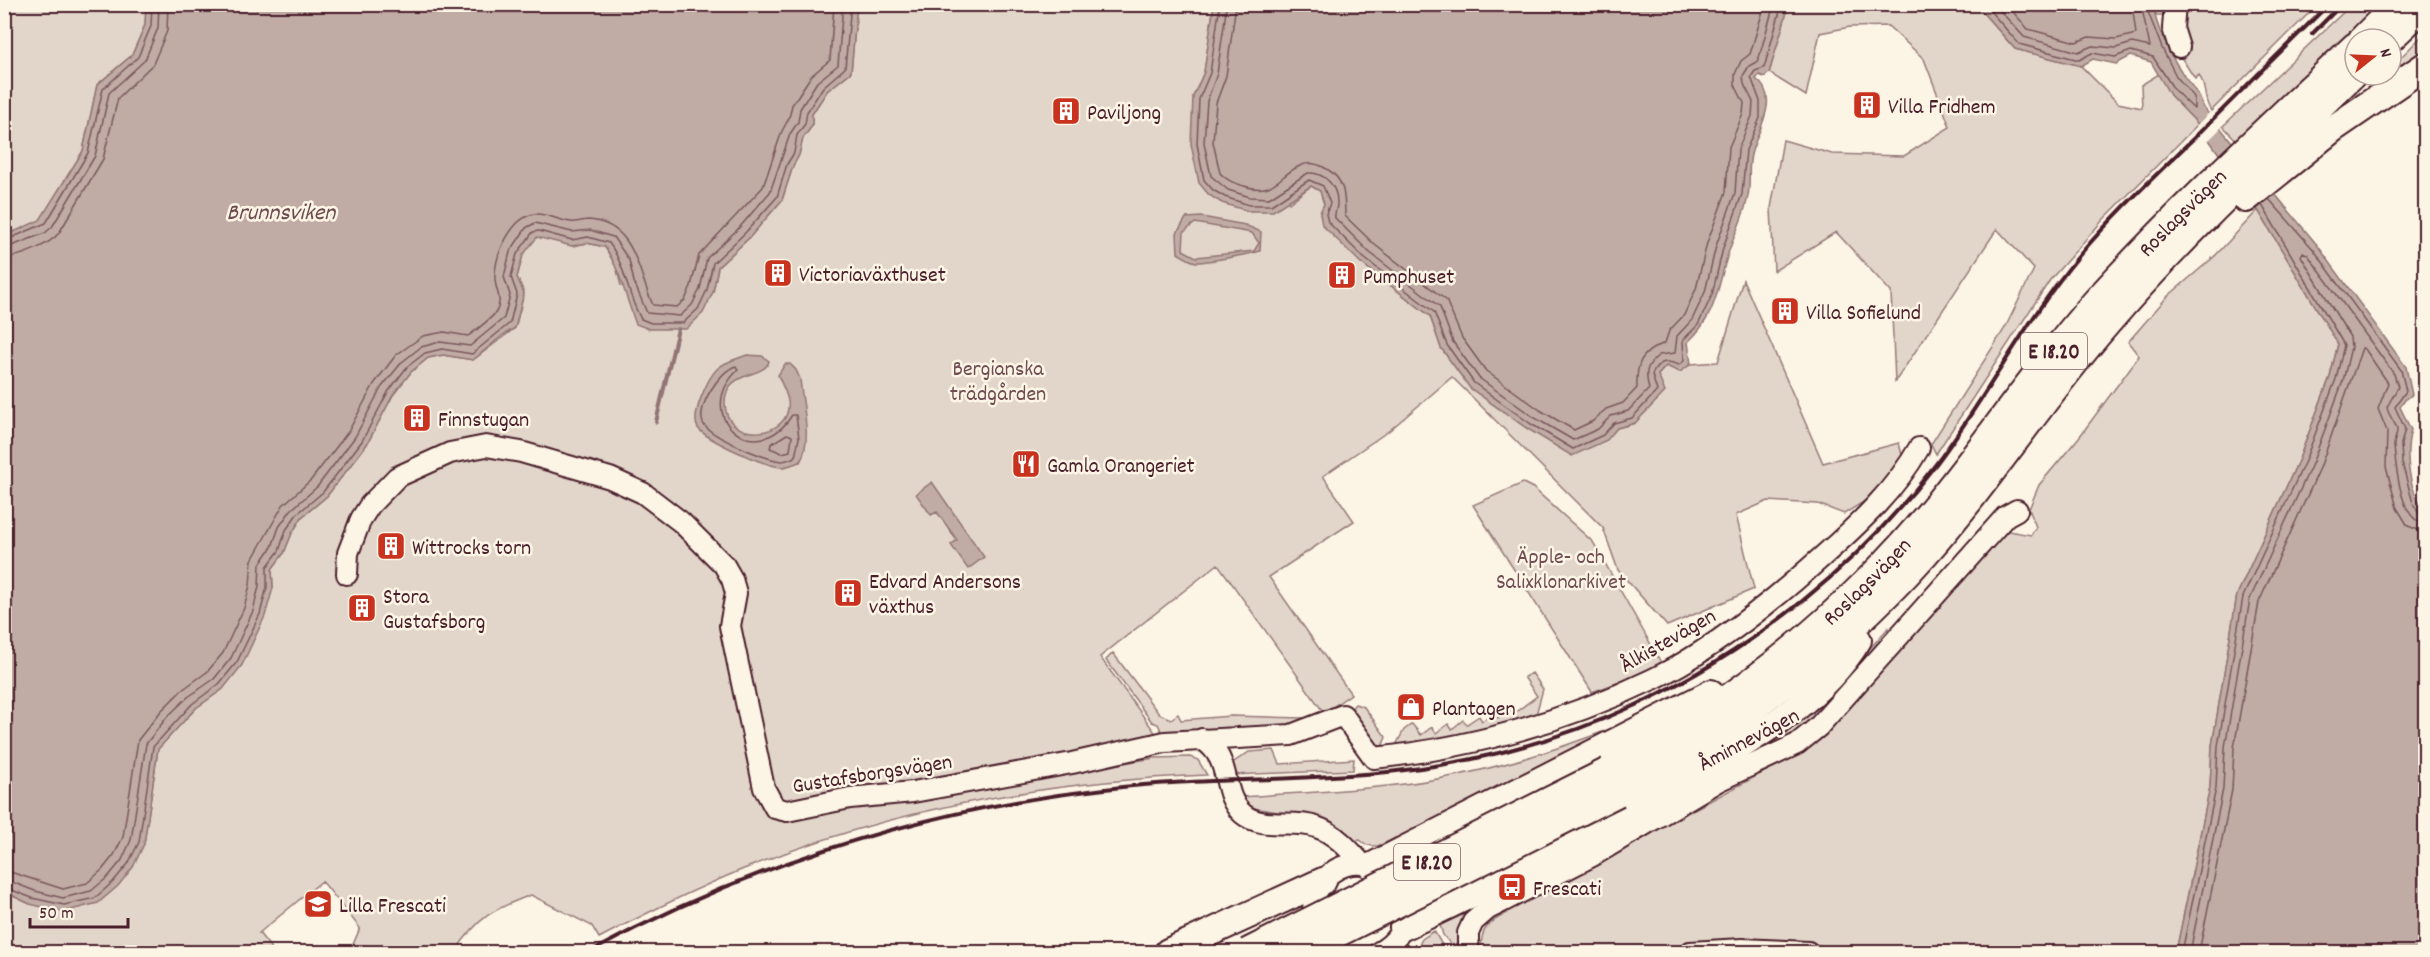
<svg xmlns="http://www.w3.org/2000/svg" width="2430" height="957" viewBox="0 0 2430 957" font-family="Dekko,sans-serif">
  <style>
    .green { fill: #e2d5ca; stroke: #967a7a; stroke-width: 1.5 }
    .water { fill: #c0aca5; stroke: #917474; stroke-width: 1.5; fill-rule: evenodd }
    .pier { fill: #fcf5e5 }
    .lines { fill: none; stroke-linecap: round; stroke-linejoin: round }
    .shore { stroke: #79575c; stroke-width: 1.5 }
    .stream { stroke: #917474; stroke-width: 4 }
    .minor-casing { stroke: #4a1f2b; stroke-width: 24 }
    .major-casing { stroke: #4a1f2b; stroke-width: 30 }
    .minor { stroke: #fcf5e5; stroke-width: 20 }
    .major { stroke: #fcf5e5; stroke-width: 26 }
    .rail { stroke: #4a1f2b; stroke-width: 4 }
    .major-bridge-casing { stroke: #4a1f2b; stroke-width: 30; stroke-linecap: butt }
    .major-bridge { stroke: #fcf5e5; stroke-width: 26 }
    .labels { text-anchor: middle; stroke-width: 5; stroke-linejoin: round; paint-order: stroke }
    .shield { fill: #fcf5e5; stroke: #7f5f63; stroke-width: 1.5 }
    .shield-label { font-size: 21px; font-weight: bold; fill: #4a1f2b }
    .poi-label { font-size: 22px; fill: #4a1f2b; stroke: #fcf5e5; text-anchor: start }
    .street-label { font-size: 22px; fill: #4a1f2b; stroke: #fcf5e5 }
    .park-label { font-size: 22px; fill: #704c53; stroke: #fcf5e5 }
    .water-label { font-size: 24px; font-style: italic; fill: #6d4950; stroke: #fcf5e5 }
  </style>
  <rect width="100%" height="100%" fill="#fcf5e5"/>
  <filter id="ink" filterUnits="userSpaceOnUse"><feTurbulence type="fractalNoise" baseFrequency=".0167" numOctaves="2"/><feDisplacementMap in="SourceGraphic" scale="12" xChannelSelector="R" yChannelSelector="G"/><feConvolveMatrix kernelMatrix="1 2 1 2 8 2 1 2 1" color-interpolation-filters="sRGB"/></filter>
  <g filter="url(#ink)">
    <path class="green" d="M2154,4L2317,5L2211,111C2203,100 2207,87 2199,75L2195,79L2172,43L2169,15H2156Z
      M5,5H146L145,25L132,55L97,85L83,151L40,221L5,236Z
      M857,5H1214L1204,72L1193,97L1289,203L1311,186L1320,191L1324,204L1320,213L1360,262L1430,316L1441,348L1470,388L1528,429L1606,440L1617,428L1635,423L1658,375L1666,366L1680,372L1691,364L1718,362L1743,280L1823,463L1899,443L1904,463L1881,491L1844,514L1818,504L1768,501L1736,515L1754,589L1667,626L1618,570L1603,528L1452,377L1390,430L1323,476L1354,521L1269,577L1351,694L1324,713L1218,564L1100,657L1157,735L1009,781L1155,758L1190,757L1198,760L1207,775C1056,781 901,807 759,863C704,884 652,910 599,938L592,926L531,895C493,909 478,917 455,952H356L352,947L360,928L322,881L259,933L274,952H5L4,892L30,904L144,844L158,749L196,708L223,689L273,588L272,569L284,553L292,533L302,517L327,496L367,444L393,395L411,372L428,358L443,355L473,360L515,328L524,293L517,277L523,255L537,236L572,246L587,243L605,247L616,266L621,286L713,292L718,267L750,237L782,200L793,166L799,155L803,138L812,126V114L827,91L851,72Z
      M1789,5H1976L2015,49L2081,66L2118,103L2142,108L2141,85L2159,74L2170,95L2198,124L2102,221L2050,280L1936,454L1931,444L2005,328L2034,269L1997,229L1895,382L1891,292L1836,232L1774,271L1771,208L1783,140L1832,154L1904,156L1950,127L1924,59L1888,26L1850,27L1820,33L1806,96L1769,73Z
      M2351,5H2378L2237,141L2223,126Z
      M2425,33V55L2340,117L2383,75H2391V67Z
      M2258,210L2338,344L2330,377L2299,459L2237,595L2212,746L2210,787L2176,952H1828L1820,945L1737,941L1685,952H1481C1480,928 1488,923 1507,913V909L1811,747L1825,736L2003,530L2031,535L2036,527L2029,509L2039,485L2080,436L2139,356L2128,342L2167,297L2215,256Z
      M1523,483L1533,488L1593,542L1663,666L1592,692L1473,505Z
      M1889,627L1885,643L1805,731L1708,774L1845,676Z
      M1113,653L1159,714L1171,719L1178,714L1181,720L1231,716L1304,718L1305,726L1163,735L1158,724L1152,722L1106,660Z
      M1532,673L1543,689L1534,722L1395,747L1404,730L1412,724L1421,735L1432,727L1436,733L1448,724L1452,729L1463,720L1467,724L1479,716L1482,721L1494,713L1498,718L1509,709L1513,714L1537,696L1524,677Z
      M1355,704L1364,707L1386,737L1382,747L1379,748L1350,710Z
      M1615,727L1619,732L1399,843L1395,838C1383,845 1372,851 1360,840L1353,841L1331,821L1248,807L1241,797C1295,793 1350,791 1404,784C1477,775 1547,754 1615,727Z
      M1274,750L1280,764L1354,759L1353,770L1232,775L1231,764L1249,752Z
      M1476,909L1461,948H1454L1443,935L1440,925Z
      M1434,931L1445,950L1415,952L1422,939Z"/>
    <path class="water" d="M146,5H857L851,72L827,91L812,114V126L803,138L799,155L793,166L782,200L750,237L718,267L713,292L703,313L686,329H649L636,324C626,298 620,270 605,247L587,243L572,246L537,237L523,255L517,277L524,293L515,328L503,335L473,360L443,355L428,358L411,372L393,395L367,444L327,496L302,517L292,533L284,553L272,569L273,588L265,616L242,665L223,689L196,708L158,749L144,844L133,867L118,886L98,903L63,912L30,904L5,892V236L40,220L83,151L97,85L132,55L145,25Z
      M1214,5H1789L1769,73L1764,77L1759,75L1756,79C1781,97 1758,130 1752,151C1747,166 1751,181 1748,196C1745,214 1736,231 1730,248C1717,284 1719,313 1688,342L1691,364L1680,372L1666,366L1658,375L1665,392L1635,423L1617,428L1607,440L1572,456L1528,429L1470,388L1441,348L1430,316L1360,262L1322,225L1320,213L1324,204L1320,191L1311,186L1273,211H1248L1222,203L1209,195L1199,183L1191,144L1193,97L1204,72Z
      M1976,5H2154C2153,22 2171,56 2181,71C2189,85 2199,91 2203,107L2318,246L2406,367L2412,395L2405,400L2400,407L2411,430C2404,454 2409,493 2426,513L2425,952H2176L2210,787L2212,746L2237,595L2299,459L2330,377L2338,344L2258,210L2198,124L2170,95L2151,62L2131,56L2116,64L2093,59L2081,66L2015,49Z
      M1202,217L1245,225L1261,232L1260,251C1252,254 1201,263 1196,262C1190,261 1183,256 1178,253L1177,233L1186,218ZM1195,223L1252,233L1259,243L1254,251L1196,257L1183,250L1184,232Z
      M747,355L762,356L769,361C765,379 724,369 725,404C726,445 793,439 788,401C787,393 781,383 778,375L785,364H790L796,370L800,379C802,403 813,440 800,462C795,463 787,467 782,467C767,467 706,440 698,428C690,416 708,378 717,369C725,361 737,359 747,355Z
      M932,482L984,557L968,569L951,545L957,540L937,512L931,515L916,494Z"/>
    <path class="pier" d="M2210,112L2222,127L2207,142L2196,126Z"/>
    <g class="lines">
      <path class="shore" d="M1220,4L1210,73L1199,99L1197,144L1204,180L1213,190L1225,197L1249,205H1271L1309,180L1323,186L1330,203L1326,214L1328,222L1364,258L1434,312L1447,345L1474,383L1531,424L1573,449L1603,435L1614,423L1632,418L1657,391L1652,375C1659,360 1666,360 1679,365L1684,361L1683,340L1698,325L1712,295L1723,248L1742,194L1746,150L1760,118V101L1751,77L1755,71L1764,68L1782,4
        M1227,4L1217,74L1207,101L1204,143L1211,176L1228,190L1250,197L1269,198L1308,173C1325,172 1338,187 1337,204C1337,210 1334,213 1335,218L1369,252L1440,307L1453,342L1479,378L1535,418L1573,440L1598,429L1611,416L1628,411L1649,389C1645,373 1645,366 1659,355L1675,353L1677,336L1692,320L1705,292L1716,246L1735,193L1738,149L1752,116L1753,102L1744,84L1743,76L1749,66L1758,61L1774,4
        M1236,4L1226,76L1216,103L1213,142L1220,173C1227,181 1235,183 1244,186C1276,196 1278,174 1302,165C1310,162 1318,164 1325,168C1345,178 1345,196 1345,216L1375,245L1446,300L1462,338L1486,371L1540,410L1574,430L1593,421L1606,409L1623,403L1637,388C1636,364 1640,352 1665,343L1669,331L1684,315L1696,289L1707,243L1726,192L1729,147L1743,114L1744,103L1735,85V74L1741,61L1750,54L1765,4
        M1984,4L2019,44L2079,60L2092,53L2115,57L2131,51L2153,57L2175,91L2194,109V97L2176,76L2162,48L2148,12V4
        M1994,4L2024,37L2078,52L2092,46L2116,48L2132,43L2150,47L2141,4
        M2006,4L2028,29L2076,42L2089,37L2116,39L2136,34L2132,4
        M2269,199L2314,250L2401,370L2406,391L2395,407L2405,429L2401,444L2402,463L2413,503L2419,514L2426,516
        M4,241L46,223L88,153L103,89L138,57L151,26L152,4
        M4,249L45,233L52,227L95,156L109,93L145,60L158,28L159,4
        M4,258C21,257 49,245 59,233L103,159L118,98L153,64L167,31L168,4
        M736,366L738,370C690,417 757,471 792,415H796L799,438L795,457C792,458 786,461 782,461C767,460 708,436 703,423C696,407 720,370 736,366Z
        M787,434L792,436L790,451L782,453L770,448L771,444Z
        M4,870L63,889L87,883L102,870L114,855L123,837L138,740L161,711L182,690L207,672L223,653L244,608L250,585L252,560L283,505L311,480L348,432L374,384L396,355L423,336L444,332L468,336C474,332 493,317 496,312C504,299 494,289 495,276C495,256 511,217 535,214C547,213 559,221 571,222C577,223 583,220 589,220C636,224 637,271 653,305L677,307L685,300L691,286L699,255L763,187L782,131L789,118L792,105L811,76L830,60L834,4
        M4,879L35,891L63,898L91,891L108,877L122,860L131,840L146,744L167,717L188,697L214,679L231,658L253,611L259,586L260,564L272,547L279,527L291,510L317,487L355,437L381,388L402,362L421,347L440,342L470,346L504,318L510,295L504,277L510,252L526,228L535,223L572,232L590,230L613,237L629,260L634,282L647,313L680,316L692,305L700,289L707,258L739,228L770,192L790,134L798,122L800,109L817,82L838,65L843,4
        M4,887L32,898L64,905L95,898L113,882L128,864L139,842L153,747L192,704L219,684L237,662L260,614L267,587V567L279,551L286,530L297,514L323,492L362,441L388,392L407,367L425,353L442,349L472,354L510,323L517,294L511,277L517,254L533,232L539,231L572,240L588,237L609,243C626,266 627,295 641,319L651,323H683L698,309L707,290L713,263L745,233L777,197L787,164L794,153L797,135L805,124L807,112L823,87L845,68L851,4
        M2182,952L2216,788L2218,746L2243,597L2305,461L2336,379L2344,345L2262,205
        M2190,952L2223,789L2225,747L2250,599L2312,464L2343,381L2351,347L2350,337L2301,256L2303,252L2308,255L2394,374L2398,387L2387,407C2388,415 2394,421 2397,428C2398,434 2393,441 2394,447C2396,466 2400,522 2426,524
        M2199,952L2232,790L2234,748L2259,602L2320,468L2362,348L2365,349L2388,383L2378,409L2387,431L2386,467L2397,508L2408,526L2426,533"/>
      <path class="stream" d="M656,422L678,329"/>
      <g class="minor-casing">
        <path id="minor" d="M2175,4L2173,28L2179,47
          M347,574L348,553L361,519L370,505L397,477L450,453L486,446L521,452L610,478L643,493L681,522L724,565L732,579L736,593L730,626L764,788L775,808L787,811L850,798L913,792L1072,763L1165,742L1291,735L1343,715L1374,758C1471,748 1566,721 1653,679C1712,651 1774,600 1823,556C1858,525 1896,489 1919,448
          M1202,739C1234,759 1219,793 1243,814C1262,830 1294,819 1316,827C1335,833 1349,849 1362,864
          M1338,952C1283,916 1329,840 1383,871
          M1379,952C1394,944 1404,931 1405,914
          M1468,952V933L1473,922L1488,909L1594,855L1718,781L1797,744L1818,727L2006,516L2017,510
          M1690,952L1742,949L1808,952"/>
      </g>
      <g class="major-casing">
        <g id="major">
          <path d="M2362,39L2397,4"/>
          <path d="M2390,39L2426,5"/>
          <path d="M2246,199L2334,128L2426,65"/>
          <path id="s1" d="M1608,771C1641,752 1675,733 1707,712C1766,674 1821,627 1870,578C1955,494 2017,390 2096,301C2177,211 2267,129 2355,46"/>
          <path d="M1618,793C1733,729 1837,653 1925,554C1989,482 2042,399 2106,325C2182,236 2270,155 2355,73"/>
          <path d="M1372,866L1711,693"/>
          <path d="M1403,927C1499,882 1594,833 1686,779C1747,742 1820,703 1858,640"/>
          <path d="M1168,952L1323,881"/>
        </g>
      </g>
      <use href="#minor" class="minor"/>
      <use href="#major" class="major"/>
      <path class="rail" d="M2312,34L2342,4
        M590,952C750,865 924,809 1105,789C1202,777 1300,782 1397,771C1480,762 1562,739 1638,704C1755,649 1858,566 1936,464C1987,397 2025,321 2078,257C2114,214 2155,176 2195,137C2239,93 2284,48 2329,4"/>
      <g class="major-bridge-casing">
        <path id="major-bridge" d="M1247,952L1608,771
          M1301,952L1618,793"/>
      </g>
      <use href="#major-bridge" class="major-bridge"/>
    </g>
  </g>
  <defs>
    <g id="building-square" transform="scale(1.5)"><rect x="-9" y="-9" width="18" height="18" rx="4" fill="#c8321e" stroke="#fcf5e5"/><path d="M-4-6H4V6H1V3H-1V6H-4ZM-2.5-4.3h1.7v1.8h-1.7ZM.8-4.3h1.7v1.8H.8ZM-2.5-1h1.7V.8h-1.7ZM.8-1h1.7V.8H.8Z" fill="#fff"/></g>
    <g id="restaurant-square" transform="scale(1.5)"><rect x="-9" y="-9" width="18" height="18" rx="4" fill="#c8321e" stroke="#fcf5e5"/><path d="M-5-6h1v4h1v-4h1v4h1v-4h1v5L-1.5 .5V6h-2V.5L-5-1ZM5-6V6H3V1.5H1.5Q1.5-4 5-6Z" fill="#fff"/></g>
    <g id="shop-square" transform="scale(1.5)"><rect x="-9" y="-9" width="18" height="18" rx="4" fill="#c8321e" stroke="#fcf5e5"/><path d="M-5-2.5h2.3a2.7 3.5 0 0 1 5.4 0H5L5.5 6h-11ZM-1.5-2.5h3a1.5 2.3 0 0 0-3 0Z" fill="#fff"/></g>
    <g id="bus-square" transform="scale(1.5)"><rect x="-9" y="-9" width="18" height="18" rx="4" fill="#c8321e" stroke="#fcf5e5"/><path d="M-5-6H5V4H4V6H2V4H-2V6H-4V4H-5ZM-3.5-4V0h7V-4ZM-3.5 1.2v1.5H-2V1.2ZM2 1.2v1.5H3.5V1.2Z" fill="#fff"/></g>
    <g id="university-square" transform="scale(1.5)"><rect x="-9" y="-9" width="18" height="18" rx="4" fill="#c8321e" stroke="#fcf5e5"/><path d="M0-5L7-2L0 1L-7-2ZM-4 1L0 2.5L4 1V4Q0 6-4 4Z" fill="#fff"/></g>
  </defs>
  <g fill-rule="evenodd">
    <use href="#building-square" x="1867" y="105"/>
    <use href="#building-square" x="1066" y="111"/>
    <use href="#building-square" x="778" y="273"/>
    <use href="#building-square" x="1342" y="275"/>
    <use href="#building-square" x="1785" y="311"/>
    <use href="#building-square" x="417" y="418"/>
    <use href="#restaurant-square" x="1026" y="464"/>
    <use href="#building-square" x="391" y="546"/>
    <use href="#building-square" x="848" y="593"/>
    <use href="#building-square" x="362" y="608"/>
    <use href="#shop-square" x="1411" y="707"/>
    <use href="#bus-square" x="1512" y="887"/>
    <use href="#university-square" x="318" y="904"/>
  </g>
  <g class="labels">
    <g class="shield">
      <rect x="2021" y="333" width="66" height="36" rx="4.5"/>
      <rect x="1394" y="844" width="66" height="36" rx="4.5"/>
    </g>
    <g class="shield-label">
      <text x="2054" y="358">E 18.20</text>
      <text x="1427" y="869">E 18.20</text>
    </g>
    <g class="poi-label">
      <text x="1888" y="113">Villa Fridhem</text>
      <text x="1087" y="119">Paviljong</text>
      <text x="799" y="281">Victoriaväxthuset</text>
      <text x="1363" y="283">Pumphuset</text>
      <text x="1806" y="319">Villa Sofielund</text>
      <text x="438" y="426">Finnstugan</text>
      <text x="1047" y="472">Gamla Orangeriet</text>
      <text x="412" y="554">Wittrocks torn</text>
      <text x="869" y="588">Edvard Andersons<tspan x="869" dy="25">växthus</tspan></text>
      <text x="383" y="603">Stora<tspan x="383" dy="25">Gustafsborg</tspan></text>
      <text x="1432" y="715">Plantagen</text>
      <text x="1533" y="895">Frescati</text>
      <text x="339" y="912">Lilla Frescati</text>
    </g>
    <g class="street-label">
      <text dy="8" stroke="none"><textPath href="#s1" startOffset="808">Roslagsvägen</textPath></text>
      <text dy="8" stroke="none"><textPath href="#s1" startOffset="322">Roslagsvägen</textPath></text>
      <text transform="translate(1667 639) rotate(-30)" y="8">Ålkistevägen</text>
      <text transform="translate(1748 738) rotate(-28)" y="8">Åminnevägen</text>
      <text transform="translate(872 772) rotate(-9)" y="8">Gustafsborgsvägen</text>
    </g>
    <g class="park-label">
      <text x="998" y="375">Bergianska<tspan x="998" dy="25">trädgården</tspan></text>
      <text x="1561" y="563">Äpple- och<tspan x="1561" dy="25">Salixklonarkivet</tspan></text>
    </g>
    <g class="water-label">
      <text x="281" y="219">Brunnsviken</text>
    </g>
  </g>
  <rect width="2430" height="957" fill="none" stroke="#fcf5e5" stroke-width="24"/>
  <rect x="12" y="12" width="2406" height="933" fill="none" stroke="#4a1f2b" stroke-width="2" filter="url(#ink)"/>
  <g transform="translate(2373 57) rotate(72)"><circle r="28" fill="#fcf5e5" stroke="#b59f9b" stroke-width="1.5"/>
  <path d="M0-4.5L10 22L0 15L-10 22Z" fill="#c8321e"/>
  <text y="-9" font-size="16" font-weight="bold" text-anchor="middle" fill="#4a1f2b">N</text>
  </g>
  <path d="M30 918v9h98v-9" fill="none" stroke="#4a1f2b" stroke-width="3"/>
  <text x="39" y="918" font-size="18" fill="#4a1f2b" stroke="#fcf5e5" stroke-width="4.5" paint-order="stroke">50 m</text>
</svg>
